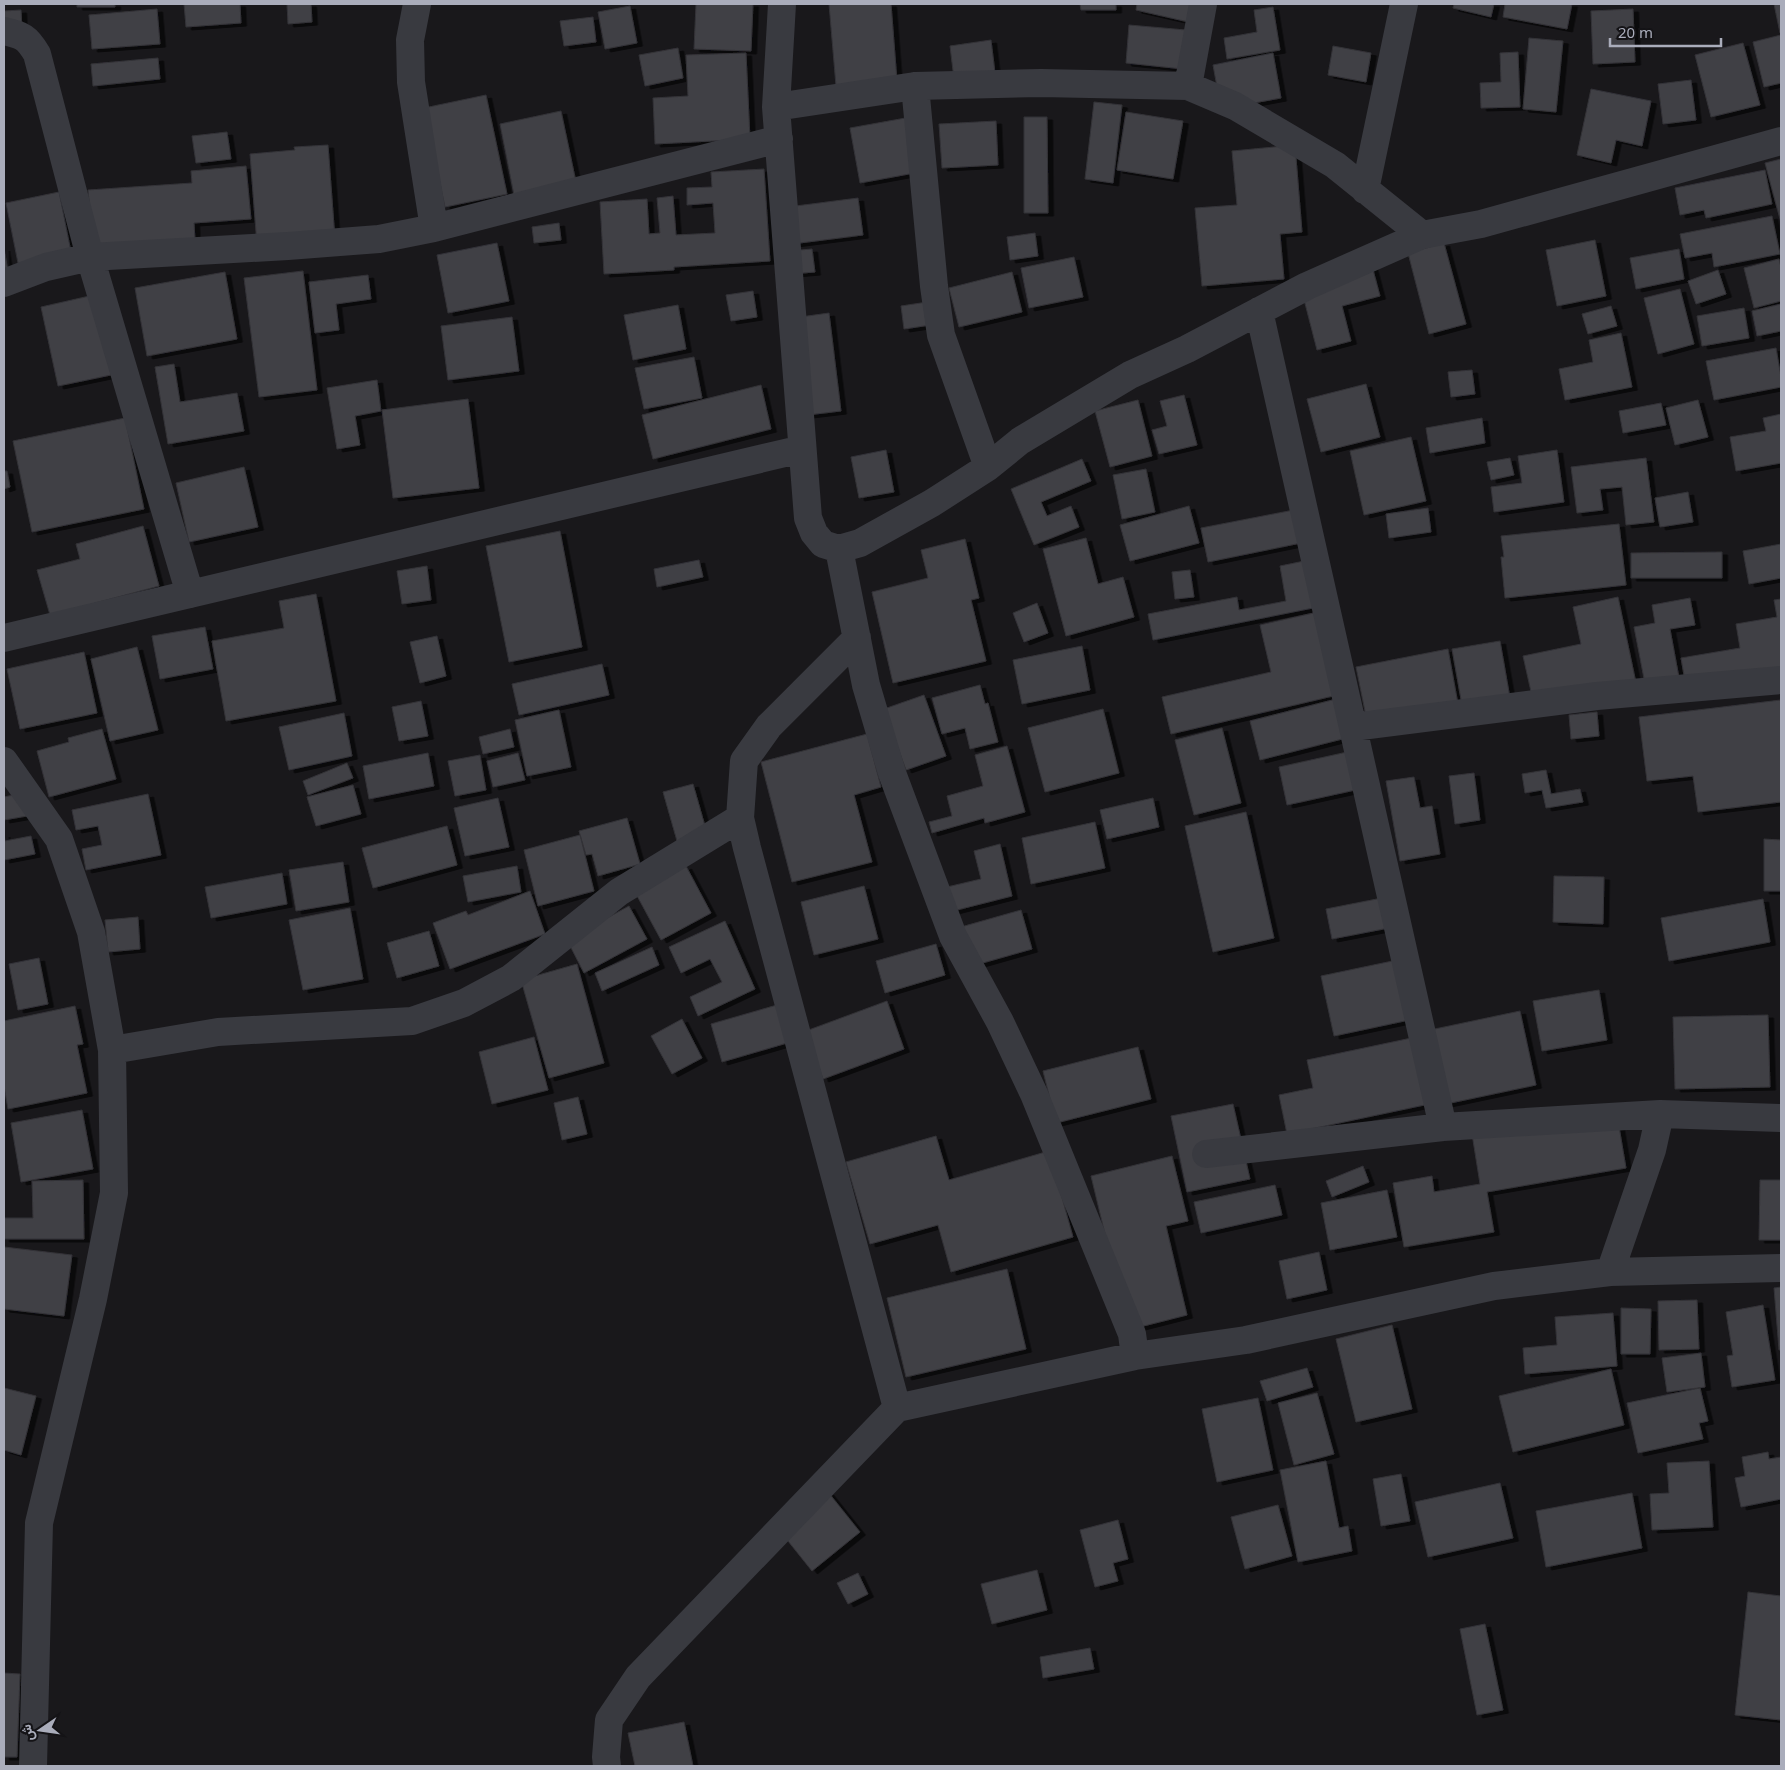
<svg xmlns="http://www.w3.org/2000/svg" width="1785" height="1770" viewBox="0 0 1785 1770" font-family="'Noto Sans',Vazirmatn,sans-serif">
  <style>
    .building { fill: #404045; stroke: #333237; filter: url(#shadow) }
    .lines { fill: none; stroke-linecap: round; stroke-linejoin: round }
    .minor { stroke: #393a40; stroke-width: 28 }
  </style>
  <defs>
    <filter id="shadow"><feDropShadow dx="5.5" dy="3" stdDeviation="0" flood-color="#0009"/></filter>
  </defs>
  <rect width="100%" height="100%" fill="#19181b"/>
  <path class="building" d="M77,4H115V7H77Z
    M184,4H240L241,23L186,27Z
    M287,4H311L312,22L288,24Z
    M696,4H753L751,51L694,49Z
    M829,4H891L897,81L836,86Z
    M1080,4H1116V10H1081Z
    M1137,4H1198L1193,23L1136,10Z
    M1454,4H1494L1491,17L1453,8Z
    M1505,4H1572L1567,29L1503,17Z
    M1774,4H1781V33H1780Z
    M630,6L637,43L605,49L598,12Z
    M1273,7L1280,50L1227,59L1224,38L1257,32L1254,10Z
    M157,9L160,44L92,49L89,15Z
    M1633,9L1635,62L1593,64L1591,11Z
    M21,10L22,29L4,30V11Z
    M593,17L596,42L564,46L560,21Z
    M1129,25L1186,30L1183,69L1126,63Z
    M1781,35V83L1764,87L1753,42Z
    M1529,38L1563,41L1556,112L1523,109Z
    M991,40L995,73L954,79L950,46Z
    M1743,43L1760,105L1711,117L1695,55Z
    M1333,46L1371,53L1366,82L1328,75Z
    M678,48L683,78L645,86L639,55Z
    M1518,52L1520,107L1481,108L1480,83L1501,82L1500,53Z
    M746,53L750,139L655,144L653,98L688,96L686,55Z
    M1273,53L1281,98L1221,109L1213,65Z
    M158,58L160,79L93,86L91,64Z
    M1691,80L1696,120L1663,124L1658,84Z
    M1591,89L1651,101L1642,146L1616,140L1611,163L1577,155Z
    M486,95L507,194L445,207L424,108Z
    M1094,102L1122,105L1113,183L1085,179Z
    M561,111L576,182L514,195L500,124Z
    M1126,112L1183,121L1173,179L1117,170Z
    M911,117L920,172L860,183L850,128Z
    M1024,117H1047L1048,213H1024Z
    M996,121L998,165L942,168L939,124Z
    M227,132L231,159L196,163L192,136Z
    M328,145L335,239L257,245L250,154L295,150L294,147Z
    M1295,145L1302,232L1280,234L1284,279L1202,286L1195,208L1237,205L1232,151Z
    M1781,159V223L1765,163Z
    M246,166L251,219L194,223L195,240L94,248L88,190L192,183L191,171Z
    M764,169L770,261L674,267V270L604,274L600,202L647,199L649,234L660,233L657,198L673,196L676,235L715,233L713,203L687,205V188L712,187L711,172Z
    M1765,170L1772,204L1706,218L1704,210L1680,215L1675,188Z
    M59,192L72,257L19,268L6,203Z
    M858,198L863,235L792,244L788,207Z
    M1772,216L1780,254L1714,267L1712,253L1685,258L1680,234Z
    M559,223L561,240L534,243L532,227Z
    M1035,233L1038,256L1010,260L1007,237Z
    M1595,240L1606,296L1557,306L1546,250Z
    M497,243L509,301L448,313L437,255Z
    M1444,243L1466,324L1429,334L1408,253Z
    M4,248L8,271L4,272Z
    M812,249L815,272L792,274L789,251Z
    M1679,249L1684,279L1636,289L1630,258Z
    M1074,257L1083,297L1029,308L1021,268Z
    M1779,259L1781,268V301L1754,308L1744,268Z
    M1372,266L1380,296L1342,306L1351,341L1317,350L1300,284Z
    M1718,270L1726,294L1696,304L1688,281Z
    M303,271L317,390L259,397L244,278Z
    M225,272L237,339L147,356L135,288Z
    M1012,272L1022,312L959,327L949,288Z
    M368,275L371,299L336,304L339,330L315,333L309,282Z
    M1680,289L1694,344L1658,354L1644,298Z
    M753,291L757,317L731,321L726,295Z
    M94,295L111,375L58,386L41,307Z
    M934,301L937,324L904,329L901,306Z
    M1781,304V331L1757,336L1752,311Z
    M678,305L686,349L633,360L624,315Z
    M1611,306L1617,326L1588,334L1582,314Z
    M1744,308L1749,338L1702,346L1697,316Z
    M829,313L841,411L799,416L786,319Z
    M512,317L519,371L448,380L441,326Z
    M1621,333L1632,387L1565,400L1559,369L1593,362L1589,340Z
    M1776,348L1781,377V387L1714,400L1706,361Z
    M694,357L702,398L644,409L635,368Z
    M174,364L180,402L237,393L244,431L168,444L155,367Z
    M1472,370L1475,394L1451,397L1448,372Z
    M377,380L381,411L355,416L360,445L337,449L327,388Z
    M1366,384L1380,437L1321,452L1307,399Z
    M761,385L771,429L653,459L642,415Z
    M1184,395L1197,445L1159,454L1152,430L1167,426L1160,401Z
    M468,399L479,488L393,498L382,410Z
    M1138,400L1152,456L1110,467L1095,411Z
    M1698,400L1708,437L1675,445L1666,408Z
    M1661,403L1666,425L1623,433L1619,411Z
    M1781,414V463L1736,471L1730,437L1766,431L1763,418Z
    M125,418L144,509L32,532L13,441Z
    M1482,418L1485,443L1430,453L1426,428Z
    M1411,437L1426,501L1364,515L1350,451Z
    M886,450L894,492L859,498L851,457Z
    M1557,450L1564,502L1494,512L1491,487L1522,483L1518,456Z
    M1510,458L1514,475L1491,480L1487,462Z
    M1646,458L1654,522L1626,525L1622,487L1600,489L1603,510L1577,513L1571,467Z
    M1082,459L1091,481L1041,502L1047,516L1071,506L1079,527L1034,545L1011,489Z
    M244,467L258,527L189,542L176,483Z
    M1146,469L1155,512L1122,519L1113,475Z
    M4,471H7L10,487L4,489Z
    M1688,492L1693,522L1660,527L1655,498Z
    M1189,506L1199,543L1130,561L1120,525Z
    M1428,508L1431,532L1389,538L1386,514Z
    M1299,509L1306,542L1208,562L1201,528Z
    M1619,524L1626,585L1505,598L1501,557H1504L1501,536Z
    M143,526L159,586L50,615L37,570L80,559L76,544Z
    M560,531L582,647L509,662L486,546Z
    M1086,538L1098,584L1123,577L1134,617L1066,636L1043,549Z
    M965,539L979,598L971,600L986,661L893,683L872,592L928,578L921,550Z
    M1781,544V578L1749,584L1743,551Z
    M1722,552V578H1631V553Z
    M1314,559L1323,606L1153,640L1148,614L1237,597L1239,610L1286,601L1280,566Z
    M699,560L703,577L657,587L654,569Z
    M427,566L431,600L402,604L397,571Z
    M1190,570L1194,597L1175,599L1172,572Z
    M316,594L336,701L226,721L212,641L284,628L279,601Z
    M1618,597L1636,683L1534,705L1523,656L1581,644L1573,607Z
    M1690,598L1695,625L1670,629L1680,683L1646,689L1634,627L1655,623L1652,605Z
    M1781,599V669L1686,686L1681,658L1740,648L1736,624L1777,617L1774,600Z
    M1037,603L1048,633L1024,642L1013,613Z
    M1327,610L1346,693L1171,734L1162,697L1271,672L1260,625Z
    M205,627L213,669L160,679L152,636Z
    M437,636L446,676L420,683L410,642Z
    M1500,641L1510,698L1462,705L1452,649Z
    M1082,646L1090,690L1022,704L1013,660Z
    M137,647L158,730L110,741L91,659Z
    M1448,649L1458,704L1367,721L1356,667Z
    M84,652L97,713L20,729L7,669Z
    M602,664L609,695L519,715L512,684Z
    M980,685L985,704L988,703L998,742L970,749L965,728L942,734L932,698Z
    M924,695L946,756L906,770L884,709Z
    M1348,696L1358,735L1260,760L1250,721Z
    M1781,700V802L1698,812L1693,776L1647,781L1639,717Z
    M421,701L428,736L399,741L392,707Z
    M1103,709L1119,773L1045,792L1028,728Z
    M559,710L571,767L527,776L515,720Z
    M1597,712L1599,736L1571,739L1569,715Z
    M344,713L352,756L289,770L279,727Z
    M1222,728L1241,803L1194,815L1175,740Z
    M102,729L116,779L49,797L37,751L69,742L68,738Z
    M510,729L514,747L483,754L479,737Z
    M867,734L881,787L854,795L872,862L792,882L761,762Z
    M1007,746L1025,812L985,823L984,818L932,833L929,822L952,816L947,796L983,786L975,755Z
    M1361,749L1369,787L1287,805L1279,767Z
    M428,753L434,786L369,799L363,766Z
    M518,753L525,780L493,787L487,761Z
    M480,755L486,790L455,796L448,761Z
    M347,763L353,778L308,795L303,781Z
    M1546,770L1551,794L1580,789L1583,802L1546,808L1542,790L1525,793L1522,774Z
    M1474,773L1480,820L1455,824L1449,776Z
    M1414,777L1420,808L1432,806L1440,854L1400,861L1386,781Z
    M693,784L707,833L677,841L663,792Z
    M353,785L361,814L316,826L307,797Z
    M23,793L27,816L4,820V797Z
    M148,794L161,855L86,870L82,849L102,845L98,826L76,830L72,810Z
    M498,798L509,847L465,856L454,808Z
    M1153,798L1159,827L1107,839L1100,810Z
    M1246,812L1274,938L1213,952L1185,826Z
    M627,818L640,864L598,876L592,854L586,855L579,831Z
    M1095,822L1105,868L1031,884L1022,838Z
    M447,826L457,865L373,888L362,848Z
    M4,834L5,841L31,836L35,854L4,860Z
    M580,835L594,891L538,906L524,850Z
    M1764,839L1781,840V891H1764Z
    M1000,844L1012,896L953,911L947,887L981,879L974,851Z
    M343,862L349,902L296,911L289,870Z
    M517,866L521,892L468,902L463,876Z
    M686,866L711,913L661,940L636,894Z
    M282,873L287,904L211,918L205,887Z
    M1554,876L1604,877L1603,924L1553,922Z
    M864,886L878,939L814,955L801,902Z
    M530,891L545,934L450,969L433,923L466,911L468,915Z
    M1392,896L1399,926L1332,939L1326,909Z
    M1763,899L1770,942L1669,961L1661,918Z
    M629,906L647,939L584,973L567,940Z
    M350,908L363,979L303,990L289,920Z
    M1021,910L1032,949L972,966L961,927Z
    M138,917L140,949L108,952L105,920Z
    M725,921L755,989L698,1016L690,997L722,982L710,959L681,973L669,947Z
    M429,931L439,966L397,978L387,943Z
    M936,944L945,975L885,993L876,961Z
    M652,947L659,965L602,991L595,973Z
    M39,958L48,1004L18,1010L9,964Z
    M1402,959L1414,1019L1334,1036L1321,976Z
    M577,964L604,1063L549,1078L521,980Z
    M1599,990L1607,1040L1542,1051L1533,1001Z
    M887,1001L904,1049L823,1079L806,1031Z
    M784,1003L794,1041L722,1062L711,1024Z
    M75,1006L83,1044L77,1045L87,1093L8,1109L4,1086V1021Z
    M1520,1011L1536,1085L1446,1104L1430,1030Z
    M1768,1015L1770,1087L1675,1089L1673,1017Z
    M682,1019L702,1058L672,1074L651,1036Z
    M1421,1036L1434,1103L1287,1134L1279,1095L1313,1088L1307,1060Z
    M534,1037L548,1090L492,1104L479,1052Z
    M1138,1047L1151,1099L1056,1123L1043,1071Z
    M578,1097L587,1134L562,1140L554,1103Z
    M1233,1104L1250,1179L1187,1192L1171,1116Z
    M1616,1109L1626,1168L1487,1192L1494,1232L1404,1247L1393,1183L1432,1176L1434,1192L1480,1184L1472,1134Z
    M82,1110L93,1169L21,1182L11,1123Z
    M936,1136L949,1180L1049,1151L1073,1237L951,1272L938,1225L870,1244L846,1162Z
    M1172,1156L1188,1221L1166,1226L1187,1315L1128,1330L1091,1176Z
    M1363,1166L1369,1182L1332,1197L1326,1181Z
    M83,1180L84,1239H4V1218H33L32,1181Z
    M1760,1180H1781V1240H1759Z
    M1275,1185L1282,1215L1201,1233L1194,1202Z
    M1387,1190L1397,1237L1330,1250L1321,1203Z
    M4,1247L72,1255L64,1316L4,1309Z
    M1319,1252L1327,1290L1287,1299L1279,1261Z
    M1007,1269L1026,1349L906,1377L887,1298Z
    M1781,1287V1350H1779L1774,1288Z
    M1697,1300L1699,1349L1659,1350L1658,1301Z
    M1763,1305L1775,1380L1732,1387L1727,1356L1733,1355L1726,1312Z
    M1621,1308L1651,1309L1650,1354H1621Z
    M1613,1313L1617,1366L1525,1374L1523,1348L1557,1345L1555,1317Z
    M1392,1325L1412,1409L1356,1422L1336,1339Z
    M1701,1353L1705,1387L1667,1392L1662,1358Z
    M1307,1368L1313,1387L1267,1401L1260,1381Z
    M1611,1369L1624,1425L1513,1452L1499,1396Z
    M4,1388L36,1396L21,1455L4,1450Z
    M1700,1388L1708,1421L1699,1423L1703,1439L1638,1453L1627,1403Z
    M1317,1393L1334,1454L1294,1465L1278,1403Z
    M1258,1398L1273,1470L1217,1482L1202,1409Z
    M1768,1452L1769,1459L1781,1457V1499L1741,1507L1735,1478L1745,1476L1742,1457Z
    M1326,1461L1339,1528L1348,1526L1352,1551L1298,1562L1280,1470Z
    M1709,1461L1713,1527L1652,1530L1650,1494L1669,1493L1667,1463Z
    M1401,1474L1410,1521L1381,1526L1373,1479Z
    M1500,1483L1513,1538L1428,1557L1415,1502Z
    M828,1492L860,1532L812,1571L780,1531Z
    M1632,1493L1642,1548L1546,1567L1536,1511Z
    M1278,1505L1292,1556L1245,1569L1231,1517Z
    M1118,1520L1128,1559L1113,1563L1118,1581L1095,1587L1080,1530Z
    M1037,1570L1047,1610L992,1624L981,1584Z
    M858,1573L868,1594L848,1604L837,1583Z
    M1748,1592L1781,1596V1720L1735,1715Z
    M1485,1624L1503,1710L1477,1715L1460,1629Z
    M1090,1648L1094,1669L1043,1678L1040,1657Z
    M4,1673L20,1674L17,1757H4Z
    M684,1722L693,1766H635L628,1733Z"/>
  <g class="lines">
    <path class="minor" d="M417,4L410,40L411,82L434,228
      M782,4L776,107L808,518L814,533L823,544L839,549L860,543L932,503L988,467L1020,441L1130,375L1187,349L1307,286L1422,235L1481,224L1781,141
      M4,31C22,35 27,37 37,54L90,257L190,594
      M915,86L934,286L941,335L988,467
      M1188,86L1203,4
      M776,107L915,86L1041,83L1188,86L1235,106L1335,165L1422,235
      M1365,190L1404,4
      M4,283L46,267L90,257L288,246L379,239L434,228L779,139
      M1259,311L1443,1127
      M839,549L866,685L892,773L953,936L1000,1022L1034,1094L1132,1334L1135,1356L1246,1340L1494,1286L1610,1272L1652,1150L1660,1114
      M4,638L802,449
      M857,638L769,726L744,761L740,818L747,848L897,1408L1135,1356
      M1353,727L1597,696L1781,680
      M4,761L59,839L91,932L112,1050L114,1193L93,1299L39,1523L33,1766
      M112,1050L218,1032L412,1021L464,1003L511,978L619,892L740,818
      M1206,1154L1443,1127L1660,1114L1781,1118
      M1610,1272L1781,1268
      M607,1766L606,1757L609,1720L638,1677L897,1408"/>
  </g>
  <rect width="1785" height="1770" fill="none" stroke="#aaadbb" stroke-width="10"/>
  <g transform="translate(40 1730) rotate(257)" stroke="#141316" stroke-width="4" paint-order="stroke">
  <path d="M0-4L9 19L0 12L-9 19Z" fill="#aaadbb"/>
  <text y="-8" font-size="14" font-weight="bold" text-anchor="middle" fill="#aaadbb">ش</text>
  </g>
  <path d="M1610 38v8h111v-8" fill="none" stroke="#aaadbb" stroke-width="2.5"/>
  <text x="1618" y="38" font-size="15" fill="#aaadbb" stroke="#141316" stroke-width="4" paint-order="stroke">20 m</text>
</svg>
